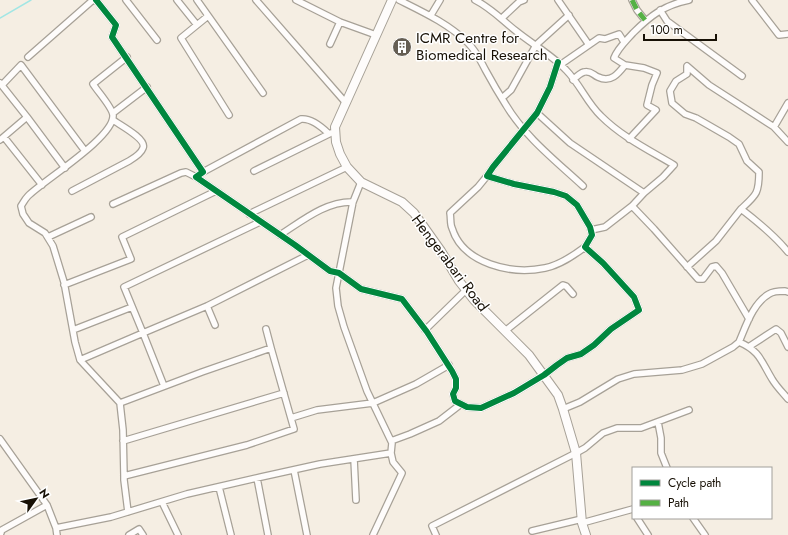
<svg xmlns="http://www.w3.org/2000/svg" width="788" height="535" viewBox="0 0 788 535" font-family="Jost,sans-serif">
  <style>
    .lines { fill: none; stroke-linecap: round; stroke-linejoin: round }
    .stream { stroke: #a2e6e4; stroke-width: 1.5 }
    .minor-casing { stroke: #a7a197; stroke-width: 8 }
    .secondary-casing { stroke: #a7a197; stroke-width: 10 }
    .minor { stroke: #fefcfb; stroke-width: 5.5 }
    .secondary { stroke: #fefcfb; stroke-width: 8 }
    .quiet { stroke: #55b144; stroke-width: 5; stroke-dasharray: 10 5; stroke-linecap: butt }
    .cycleway-casing { stroke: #fff; stroke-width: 8 }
    .cycleway { stroke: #00873e; stroke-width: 6 }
    .labels { text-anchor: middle; stroke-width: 3; stroke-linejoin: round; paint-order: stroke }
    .poi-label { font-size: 15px; fill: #171005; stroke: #fff; text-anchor: start }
    .street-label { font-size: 15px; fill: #171005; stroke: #fff }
  </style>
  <rect width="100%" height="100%" fill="#f5eee3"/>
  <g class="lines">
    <path class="stream" d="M0,18L31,0"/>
    <g class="minor-casing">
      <path id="minor" d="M96,0L116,25L112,37L203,172L196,177L295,245L330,271L339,273L361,289L402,299L427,332L452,371L456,379V388L453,394L455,401L467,407L481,408L514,393L544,375L557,365L567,358L581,354L594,345L611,329L639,310L634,297L603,263L585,247L592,235L590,227L577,205L566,196L554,192L514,184L487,176L493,167L537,113L550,87L558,62
        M126,0L157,40
        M177,0L197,25
        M197,0L263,93
        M256,0L346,103
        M296,0L340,22L376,35
        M399,0C423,12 449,24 468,43C477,52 480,60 486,71C492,82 499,94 506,105C525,137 556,161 583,186
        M475,0C491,8 502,20 516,31C532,44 552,55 566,70C580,84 587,103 601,116C622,137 649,150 674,165L663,177L644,193L632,206L605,227L591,230
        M558,0L589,45
        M632,0L637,10L645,20
        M752,0L779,35L788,34
        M660,10L667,21L742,76
        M431,15L440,0
        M208,16L181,38L229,115
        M502,18L519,2L524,0
        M330,44L340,22
        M28,57L93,0
        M560,65L599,38L605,39L619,34L624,42
        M573,80C576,77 580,73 584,72C591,70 593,75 598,77C611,83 618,74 625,65
        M0,83L27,117
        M2,85L21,65L85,151
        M502,98L511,90L536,45L569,15
        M788,103L774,127L709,85L687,66V74L676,81L670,91L672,103L685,114L696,118L729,137L739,144L747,161L759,172C759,194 756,195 741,209C758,222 775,236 788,252
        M113,113L147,87
        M537,113L570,143L644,193
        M774,127L788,142
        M4,137L42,185
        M629,139L656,110L647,105L652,85L657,73L644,68L625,65L614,58C618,48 625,42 633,33C650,16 664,5 689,0
        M0,140L27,117L65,168
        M254,171L331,133
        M203,172L301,119C311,118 323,128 329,134
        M487,176L478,187L450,213C451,218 450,224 452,228C463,264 512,275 545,268C560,265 573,256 585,247
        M361,182L353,202L336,288L338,306L344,327L367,391L392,443L391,453L393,462L402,473L373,535
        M72,191L129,161C134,158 141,154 143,148C147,139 120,125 113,120
        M113,204L181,173L186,172L196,177
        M632,206L654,229L698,279H703L712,267L716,266L722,273L749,319
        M249,214L347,167
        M280,235C302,221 326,201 353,202
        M48,237L91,217
        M687,267L716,241L741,209
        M64,285L131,259L122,237L216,191
        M207,306L215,325
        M266,329L271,348
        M73,330L132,307
        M425,330L466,290
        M505,331L563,285L566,286L573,294
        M739,342C746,326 753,303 769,294C773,291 780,291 785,291L788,292
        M750,346L776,329L781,333L788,347
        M80,360L143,333L124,287L260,222
        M164,386L143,333L207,306L308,255
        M120,403L80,360L75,342L64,282L53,246L45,233L29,223L23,214L21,206C23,203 25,199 28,196C44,180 115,137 113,115C112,107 98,92 93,84L127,57
        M563,409L580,402L618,379L634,374L682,370L702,364L733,347L739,342C760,351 761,361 772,379C776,386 783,393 788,399
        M291,418L317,410L373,403L416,384L449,365
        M658,422L661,438V453L667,468
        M0,439L47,505
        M123,441L284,393
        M391,441L410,434L439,421L461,404
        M354,459L356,500
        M294,470L307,535
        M124,476L247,445L294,429L271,348L202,372L120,403L123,430L124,476V480L128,512
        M257,478L268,535
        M219,487L231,535
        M162,502L178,535
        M637,518L648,535
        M693,518L705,535
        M582,523L633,509
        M56,528L57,535
        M532,531L582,519
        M0,535L2,530L47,505L56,528L111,517L187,494L261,477L320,464L391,453
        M129,535L139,529L143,535
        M436,535L432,526L576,453L585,448L603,433L617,428H641L689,410"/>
    </g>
    <g class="secondary-casing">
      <path id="secondary" d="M392,0L335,127L336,142L340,154L347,167L361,182L402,202L414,213L441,251L459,281L474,300L529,355L558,395L563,409L576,453L582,523L586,535"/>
    </g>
    <use href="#minor" class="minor"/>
    <use href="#secondary" class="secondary"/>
    <path class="quiet" d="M632,0L637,10L645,20"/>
    <g class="cycleway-casing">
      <path id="cycleway" d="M96,0L116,25L112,37L203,172L196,177L295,245L330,271L339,273L361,289L402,299L427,332L452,371L456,379V388L453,394L455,401L467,407L481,408L514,393L544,375L557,365L567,358L581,354L594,345L611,329L639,310L634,297L603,263L585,247L592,235L590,227L577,205L566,196L554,192L514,184L487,176L493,167L537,113L550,87L558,62"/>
    </g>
    <use href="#cycleway" class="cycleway"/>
  </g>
  <defs>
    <g id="building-disc" transform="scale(1)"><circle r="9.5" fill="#655e53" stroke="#fff"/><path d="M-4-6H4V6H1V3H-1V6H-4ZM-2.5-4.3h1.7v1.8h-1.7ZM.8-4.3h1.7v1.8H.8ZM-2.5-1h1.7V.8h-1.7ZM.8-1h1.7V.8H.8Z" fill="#fff"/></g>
  </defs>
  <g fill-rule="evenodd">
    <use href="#building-disc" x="402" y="47"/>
  </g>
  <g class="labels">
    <g class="poi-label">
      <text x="416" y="43">ICMR Centre for<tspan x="416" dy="17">Biomedical Research</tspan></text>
    </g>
    <g class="street-label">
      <text transform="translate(450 263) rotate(53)" y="5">Hengerabari Road</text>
    </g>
  </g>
  <rect x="632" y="467" width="140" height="52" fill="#ffffff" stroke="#a29f9b"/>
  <rect x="640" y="480" width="20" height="6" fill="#00873e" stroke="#a29f9b"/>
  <text x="668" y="487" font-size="12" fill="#171005">Cycle path</text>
  <rect x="640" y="500" width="20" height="6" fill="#55b144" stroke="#a29f9b"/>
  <text x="668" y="507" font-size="12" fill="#171005">Path</text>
  <g transform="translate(36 499) rotate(57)" stroke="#ffffff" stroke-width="3" paint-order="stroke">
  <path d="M0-3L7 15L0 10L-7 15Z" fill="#171005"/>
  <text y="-6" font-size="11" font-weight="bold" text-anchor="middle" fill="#171005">N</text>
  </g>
  <path d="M644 34v6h72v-6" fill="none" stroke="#171005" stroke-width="2"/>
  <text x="650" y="34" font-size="12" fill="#171005" stroke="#ffffff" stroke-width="3" paint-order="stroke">100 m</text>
</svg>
